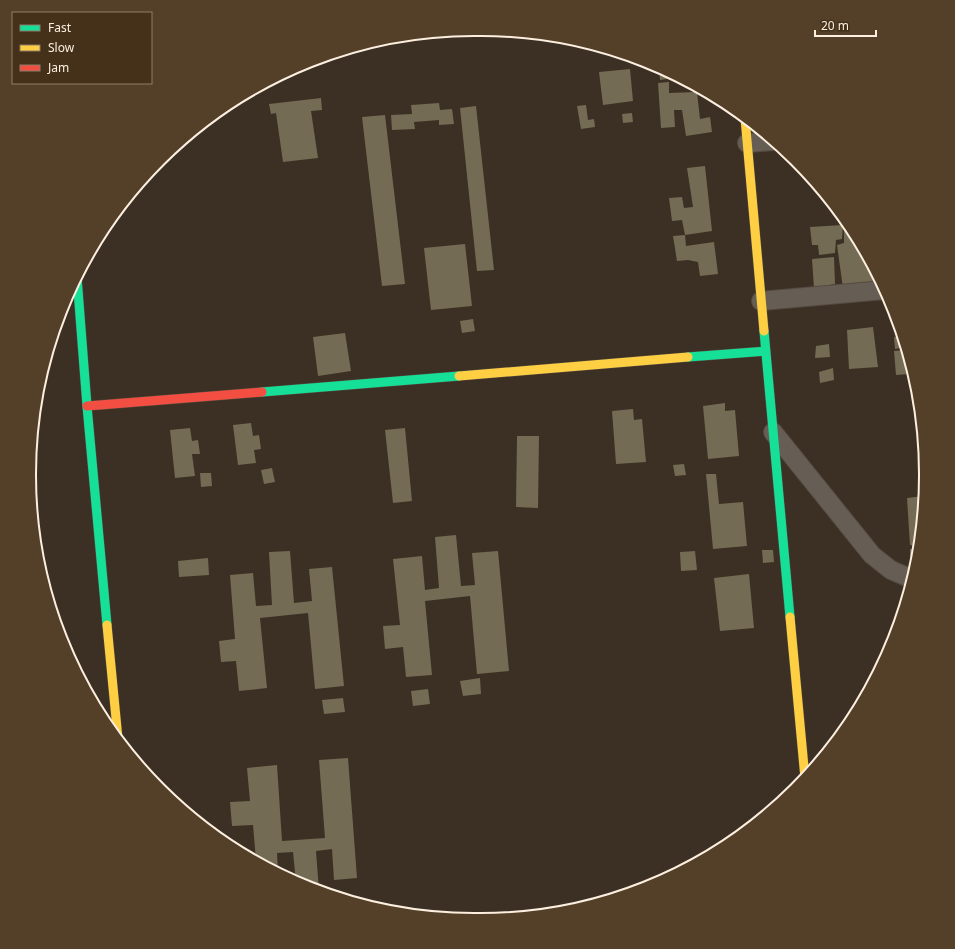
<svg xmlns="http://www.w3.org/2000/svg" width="955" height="949" viewBox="0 0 955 949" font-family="'Noto Sans',sans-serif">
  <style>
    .building { fill: #746b54 }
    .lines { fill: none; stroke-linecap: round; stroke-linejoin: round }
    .street-casing { stroke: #554b40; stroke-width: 20 }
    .fast-casing { stroke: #554b40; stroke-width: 10 }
    .slow-casing { stroke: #554b40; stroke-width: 10 }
    .jam-casing { stroke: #554b40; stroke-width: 10 }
    .path { stroke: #6e665d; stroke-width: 2.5; stroke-dasharray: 4 2; stroke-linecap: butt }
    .street { stroke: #665e54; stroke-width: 18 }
    .fast { stroke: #16e098; stroke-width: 9 }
    .slow { stroke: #ffcf43; stroke-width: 9 }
    .jam { stroke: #f24e42; stroke-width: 9 }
    .rim { fill: none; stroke: #fcefe0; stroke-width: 2 }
  </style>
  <rect width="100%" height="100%" fill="#3b3023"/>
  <path class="building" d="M659,67L672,74L673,78L660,80Z
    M630,69L633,101L603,105L599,72Z
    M669,82V93L697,92L700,119L710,117L712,132L686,136L682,110H674L675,127L661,128L658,83Z
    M321,98L322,110L311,111L318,158L283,162L276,113L271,114L269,104Z
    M439,103L440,110L452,109L454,124L439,125V120L414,122L415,129L392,130L391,115L412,114L411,105Z
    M586,105L588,120L594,119L595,127L581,129L577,106Z
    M476,106L494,270L477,271L460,108Z
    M632,113L633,122L623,123L622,114Z
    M385,115L405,284L382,286L362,117Z
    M705,166L712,231L685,235L686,246L714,242L718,274L700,276L698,262L688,260L677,261L673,236L685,235L682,220L672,221L669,198L682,197L684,208L693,207L687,168Z
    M843,225L842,239L836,240L835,253L819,255L818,245H812L810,227Z
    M852,229L877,277V281L843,288L837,245L844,243V230Z
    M465,244L472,306L431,310L424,248Z
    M834,257L835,284L814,288L812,259Z
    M473,319L475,331L462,333L460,321Z
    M873,327L878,367L849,369L847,330Z
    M345,333L351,371L318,376L313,337Z
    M902,336L905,347L895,349L894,337Z
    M829,344L830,357L815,358L816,346Z
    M906,350L911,365L910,374L896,375L894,351Z
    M833,368L834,380L820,383L819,372Z
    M725,403V411L735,410L739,456L708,459L703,406Z
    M633,409L634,420L642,419L646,462L616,464L612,411Z
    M251,423L253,436L259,435L261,449L254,450L256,463L238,465L233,425Z
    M190,428L192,441L198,440L200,454H192L195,476L175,478L170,430Z
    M405,428L412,501L393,503L385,430Z
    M517,436H539L538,508L516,507Z
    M684,464L686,475L675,476L673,465Z
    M272,468L275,482L264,484L261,470Z
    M200,473H211L212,486L201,487Z
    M706,474H716L719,504L743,502L747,546L713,549Z
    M924,496L922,515L919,516V547L910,545L907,498Z
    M456,535L461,586L475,585L472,553L498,551L509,671L477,674L470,596L425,601L432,675L406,677L403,647L385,649L383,626L400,625L393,559L422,556L425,590L439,588L435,537Z
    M910,549L919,550L916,566L910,565Z
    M762,550H773L774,562L763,563Z
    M290,551L294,603L312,601L309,569L332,567L344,686L315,689L308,613L260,618L267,688L239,691L236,661L221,662L219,641L235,639L230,575L253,573L256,606L272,605L269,552Z
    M695,551L697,570L681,571L680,552Z
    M208,558L209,575L179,577L178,561Z
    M749,574L754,628L720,631L714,578Z
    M480,678L481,694L463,696L460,681Z
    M428,689L430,704L413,706L411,691Z
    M343,698L345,712L324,714L322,700Z
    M348,758L357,878L334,880L332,849L316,851L319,891L304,886L296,882L293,852L277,853L278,872L256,860L253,825L232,826L230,802L250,801L247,768L277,765L282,841L325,838L319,760Z"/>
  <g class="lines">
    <g class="street-casing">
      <path id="street" d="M747,143L773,141
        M761,301L884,290
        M773,432L872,555L891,570L912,579"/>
    </g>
    <g class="fast-casing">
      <path id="fast" d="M77,277L87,406L107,625
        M764,331L790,617
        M688,357L766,351
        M262,392L459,376"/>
    </g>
    <g class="slow-casing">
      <path id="slow" d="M745,118L764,331
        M459,376L688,357
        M790,617L805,778
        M107,625L118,739"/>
    </g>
    <g class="jam-casing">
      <path id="jam" d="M87,406L262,392"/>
    </g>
    <path class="path" d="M376,41L478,29"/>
    <use href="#street" class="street"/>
    <use href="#fast" class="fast"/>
    <use href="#slow" class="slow"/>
    <use href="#jam" class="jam"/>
  </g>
  <path d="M0 0H955V949H0ZM474 36H481A438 438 0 0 1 919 474V475A438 438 0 0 1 481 913H474A438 438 0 0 1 36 475V474A438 438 0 0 1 474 36Z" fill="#544029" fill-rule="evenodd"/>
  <path class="rim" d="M474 36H481A438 438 0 0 1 919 474V475A438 438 0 0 1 481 913H474A438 438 0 0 1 36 475V474A438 438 0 0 1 474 36Z"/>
  <rect x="12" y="12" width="140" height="72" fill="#453119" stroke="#8e7d69"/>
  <rect x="20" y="25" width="20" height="6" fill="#16e098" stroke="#8e7d69"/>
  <text x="48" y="32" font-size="12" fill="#fcefe0">Fast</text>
  <rect x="20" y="45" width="20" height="6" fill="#ffcf43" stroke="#8e7d69"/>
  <text x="48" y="52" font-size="12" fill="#fcefe0">Slow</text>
  <rect x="20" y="65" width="20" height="6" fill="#f24e42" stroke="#8e7d69"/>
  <text x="48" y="72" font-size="12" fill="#fcefe0">Jam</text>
  <path d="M815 30v6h61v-6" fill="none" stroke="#fcefe0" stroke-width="2"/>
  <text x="821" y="30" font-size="12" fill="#fcefe0" stroke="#453119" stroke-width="3" paint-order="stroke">20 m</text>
</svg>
